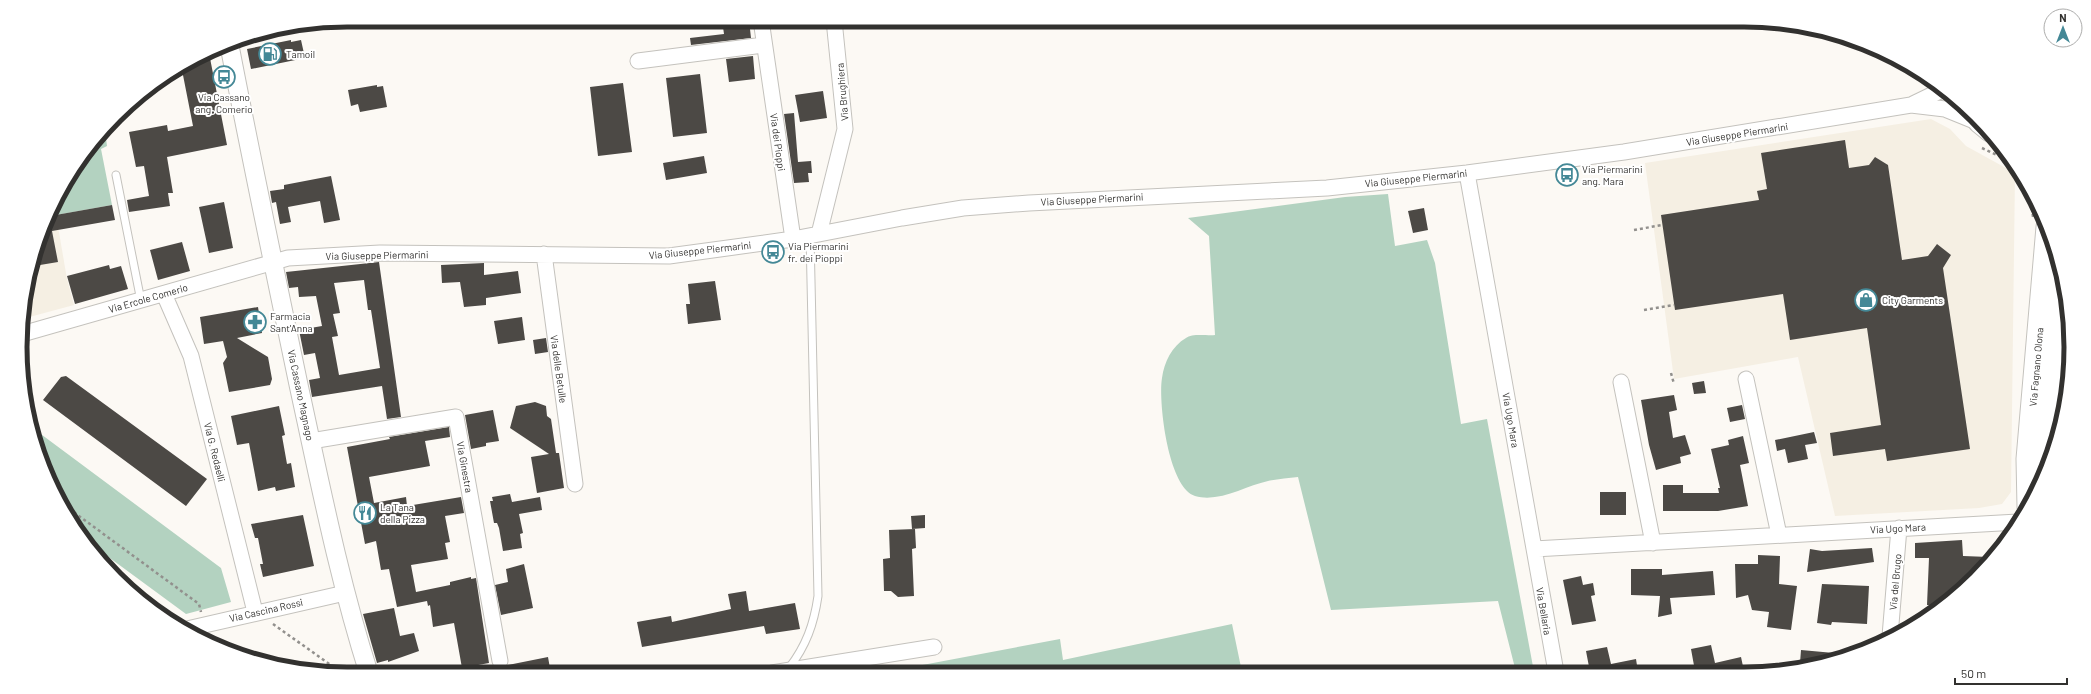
<svg xmlns="http://www.w3.org/2000/svg" width="2091" height="694" viewBox="0 0 2091 694" font-family="Barlow,sans-serif">
  <style>
    .built { fill: #f5efe3 }
    .green { fill: #b3d2c0 }
    .building { fill: #4c4945; fill-rule: evenodd }
    .lines { fill: none; stroke-linecap: round; stroke-linejoin: round }
    .service-casing { stroke: #c4c2bd; stroke-width: 9 }
    .minor-casing { stroke: #c4c2bd; stroke-width: 17 }
    .tertiary-casing { stroke: #c4c2bd; stroke-width: 20 }
    .secondary-casing { stroke: #c4c2bd; stroke-width: 23 }
    .path { stroke: #92908d; stroke-width: 2.5; stroke-dasharray: 3 3; stroke-linecap: butt }
    .service { stroke: #fff; stroke-width: 7 }
    .minor { stroke: #fff; stroke-width: 15 }
    .tertiary { stroke: #fff; stroke-width: 18 }
    .secondary { stroke: #fff; stroke-width: 21 }
    .labels { text-anchor: middle; stroke-width: 4; stroke-linejoin: round; paint-order: stroke }
    .poi-label { font-size: 10px; fill: #32312f; stroke: #fff; text-anchor: start }
    .street-label { font-size: 10px; fill: #32312f; stroke: #fff }
    .rim { fill: none; stroke: #32312f; stroke-width: 5 }
  </style>
  <rect width="100%" height="100%" fill="#fcf9f4"/>
  <path class="built" d="M1931,119L1950,129L1966,146L2015,173L2011,492L2002,504L1979,508L1835,516L1798,357L1674,379L1645,163Z
    M54,203L67,279L74,305L22,319L23,305Z"/>
  <path class="green" d="M105,130L107,146L101,149L112,205L56,215L54,202L87,148Z
    M1388,194L1395,246L1427,240L1435,263L1461,424L1487,419L1534,672H1516L1498,601L1331,610L1298,477C1288,478 1278,479 1268,481C1245,486 1219,503 1195,496C1168,488 1158,401 1162,378C1164,362 1172,346 1186,338C1192,333 1208,336 1215,335L1209,236L1188,218L1345,197Z
    M30,426L221,568L231,602L186,614L84,539L75,529Z
    M1232,624L1242,672L880,673L1060,639L1063,660Z"/>
  <path class="building" d="M722,20H749L751,38L691,45L690,38L724,34Z
    M291,40V42L301,40L305,58L251,69L247,49Z
    M209,53L227,145L167,157L173,193H168L170,206L129,212L127,200L149,196L144,166L136,167L129,132L167,125L168,131L193,126L182,70Z
    M753,56L755,79L729,82L726,59Z
    M700,74L707,133L673,137L666,78Z
    M623,83L632,152L598,156L590,87Z
    M377,85V87L383,86L387,107L360,112L358,104L351,106L348,90Z
    M823,91L827,118L800,122L795,95Z
    M794,113L798,162L811,161L812,173H808L809,182L794,183L784,114Z
    M1845,140L1849,168L1869,165L1875,157L1888,165L1902,260L1928,256L1937,244L1951,255L1943,268L1970,449L1887,461L1885,449L1833,456L1830,433L1881,425L1867,328L1790,340L1783,294L1675,310L1661,215L1759,200L1757,191L1767,189L1761,153Z
    M704,156L707,173L666,180L663,163Z
    M331,176L340,220L324,223L320,201L288,207L291,222L280,224L276,202L272,203L270,191L284,189V185Z
    M224,202L233,248L209,253L199,207Z
    M112,205L115,220L52,231L58,262L34,266L50,216Z
    M1424,208L1428,230L1413,233L1408,211Z
    M182,242L190,271L158,280L150,250Z
    M379,262L401,417L387,419L382,386L312,397L309,380L320,378L315,353L304,355L299,330L322,326L316,296L299,297L298,287L289,288L286,272ZM364,280L368,310H371L380,368L339,375L332,337L338,336L333,314L340,313L334,283Z
    M484,263V275L518,271L521,293L486,298V305L464,307L460,282L442,283L441,265Z
    M109,265L110,269L121,266L128,289L75,304L67,276Z
    M715,281L721,320L688,324L686,304H690L688,284Z
    M258,307L262,333L237,338L268,357L272,379L270,385L229,392L223,363L227,357L223,341L204,344L200,317Z
    M522,317L525,340L498,344L494,321Z
    M546,338L548,352L535,354L533,340Z
    M66,376L207,479L186,506L43,400L61,377Z
    M1704,381L1706,393L1694,394L1692,383Z
    M1674,395L1677,410L1669,412L1673,438L1685,435L1691,454L1680,457L1681,463L1656,470L1649,445L1641,400Z
    M535,402L546,406L547,416L551,419L556,453H559L564,488L537,493L531,457L549,454L510,428L516,406Z
    M1742,405L1745,419L1730,422L1727,408Z
    M279,406L285,435L282,436L287,464L291,463L295,487L276,491L275,487L258,491L249,443L237,445L231,416Z
    M493,410L499,441L486,443V446L471,449L465,415Z
    M449,427L450,437L425,441L430,466L369,477L374,503L406,497L407,506L461,497L464,513L445,516L450,542L445,543L448,559L411,565L416,592L450,585V582L471,577V579L476,578L489,663L462,668L454,623L433,627L430,605L428,606L427,601L397,607L389,569L381,570L376,541L365,544L347,447L390,439L389,437Z
    M1814,432L1817,443L1805,445L1808,459L1788,463L1785,449L1777,451L1775,440Z
    M1743,436L1749,463L1740,465L1748,506L1718,511H1663V485H1683V493H1719L1718,488H1720L1711,449L1729,445L1728,440Z
    M1600,492H1626V515H1600Z
    M510,494L512,502L540,497L542,510L519,514L523,533L520,534L522,548L503,551L499,528L497,523H494L490,501H493L492,497Z
    M303,515L314,566L263,577L260,564H263L258,538H255L251,524Z
    M925,515V528L912,529L911,516Z
    M915,529L916,548L912,549L914,596L898,597L891,591H884L883,559L890,558L889,530Z
    M1962,540L1963,556L1989,557L1960,593L1939,606L1927,605L1929,558H1915V543Z
    M1872,548L1874,562L1807,572L1810,549L1822,551Z
    M1758,555L1780,556L1779,584L1797,586L1791,630L1767,627L1769,612L1752,610L1748,595L1736,598L1735,564H1758Z
    M524,564L533,608L501,615L495,585L508,582L506,569Z
    M1631,569H1662V575L1713,571L1715,595L1670,598L1672,614L1658,617L1660,596L1631,595Z
    M1581,576L1583,585L1593,583L1595,595L1591,596L1596,621L1572,625L1563,580Z
    M1822,584L1869,586L1867,624L1832,622L1831,625L1817,623Z
    M746,591L749,611L795,603L800,629L766,634L764,626L642,647L637,622L671,616L672,622L731,609L728,594Z
    M394,608L400,636L414,633L419,651L388,662V660L377,663L363,614Z
    M1711,645L1715,663L1741,657L1744,671H1695L1691,649Z
    M1607,647L1611,664L1636,659L1638,672H1590L1586,651Z
    M1801,650L1845,654V656L1812,664L1800,663Z
    M548,657L551,674H494L493,668L502,670L508,665Z"/>
  <g class="lines">
    <g class="service-casing">
      <path id="service" d="M116,175L141,301
        M789,668C806,646 814,624 818,596L810,236"/>
    </g>
    <g class="minor-casing">
      <path id="minor" d="M761,20L793,239
        M638,61L764,45
        M1913,104L1944,89
        M1467,173L1556,672
        M819,234L845,129L834,20
        M544,254L575,484
        M164,294L191,356L255,612
        M22,334L288,258L380,253L669,256L793,239L902,218L963,208L1029,203L1327,188L1467,173L1624,152L1911,105L1945,109L1982,124
        M1746,379L1779,535
        M1621,382L1653,543
        M311,441L456,417L500,661
        M1534,549L2018,522
        M187,629L345,593
        M1890,636L1899,528
        M772,673L934,647"/>
    </g>
    <g class="tertiary-casing">
      <path id="tertiary" d="M229,43C251,158 275,272 299,387C320,483 339,580 369,674"/>
    </g>
    <g class="secondary-casing">
      <path id="secondary" d="M1979,122L1990,131
        M2045,468L2062,277
        M2028,507L2027,459L2047,227"/>
    </g>
    <path class="path" d="M1982,148L2012,162
      M2030,190L2033,217
      M1634,230L1662,225
      M1644,310L1674,305
      M1671,373L1674,384
      M64,505L199,604L201,612
      M273,624L342,673"/>
    <use href="#service" class="service"/>
    <use href="#minor" class="minor"/>
    <use href="#tertiary" class="tertiary"/>
    <use href="#secondary" class="secondary"/>
  </g>
  <defs>
    <g id="fuel-ring" transform="scale(1.15)"><circle r="9.5" fill="#fff" stroke="#448896" stroke-width="1.5"/><path d="M-5.5-6h7V0h2V4h1.3V-2.5L3-4.5l.8-.8L6-3V5H2.5V1h-1V6h-7ZM-4.2-4.7v3.2H.2V-4.7Z" fill="#448896"/></g>
    <g id="bus-ring" transform="scale(1.15)"><circle r="9.5" fill="#fff" stroke="#448896" stroke-width="1.5"/><path d="M-5-6H5V4H4V6H2V4H-2V6H-4V4H-5ZM-3.5-4V0h7V-4ZM-3.5 1.2v1.5H-2V1.2ZM2 1.2v1.5H3.5V1.2Z" fill="#448896"/></g>
    <g id="shop-ring" transform="scale(1.15)"><circle r="9.5" fill="#fff" stroke="#448896" stroke-width="1.5"/><path d="M-5-2.5h2.3a2.7 3.5 0 0 1 5.4 0H5L5.5 6h-11ZM-1.5-2.5h3a1.5 2.3 0 0 0-3 0Z" fill="#448896"/></g>
    <g id="pharmacy-ring" transform="scale(1.15)"><circle r="9.5" fill="#fff" stroke="#448896" stroke-width="1.5"/><path d="M-2-6h4v4h4v4h-4v4h-4v-4h-4v-4h4Z" fill="#448896"/></g>
    <g id="restaurant-ring" transform="scale(1.15)"><circle r="9.5" fill="#fff" stroke="#448896" stroke-width="1.5"/><path d="M-5-6h1v4h1v-4h1v4h1v-4h1v5L-1.5 .5V6h-2V.5L-5-1ZM5-6V6H3V1.5H1.5Q1.5-4 5-6Z" fill="#448896"/></g>
  </defs>
  <g fill-rule="evenodd">
    <use href="#fuel-ring" x="270" y="54"/>
    <use href="#bus-ring" x="224" y="77"/>
    <use href="#bus-ring" x="1567" y="175"/>
    <use href="#bus-ring" x="773" y="252"/>
    <use href="#shop-ring" x="1866" y="300"/>
    <use href="#pharmacy-ring" x="255" y="322"/>
    <use href="#restaurant-ring" x="365" y="513"/>
  </g>
  <g class="labels">
    <g class="poi-label">
      <text x="286" y="58">Tamoil</text>
      <text x="224" y="101" text-anchor="middle">Via Cassano<tspan x="224" dy="12">ang. Comerio</tspan></text>
      <text x="1582" y="173">Via Piermarini<tspan x="1582" dy="12">ang. Mara</tspan></text>
      <text x="788" y="250">Via Piermarini<tspan x="788" dy="12">fr. dei Pioppi</tspan></text>
      <text x="1882" y="304">City Garments</text>
      <text x="270" y="320">Farmacia<tspan x="270" dy="12">Sant'Anna</tspan></text>
      <text x="380" y="511">La Tana<tspan x="380" dy="12">della Pizza</tspan></text>
    </g>
    <g class="street-label">
      <text transform="translate(842 92) rotate(-95)" y="4">Via Brughiera</text>
      <text transform="translate(1737 134) rotate(-9)" y="4">Via Giuseppe Piermarini</text>
      <text transform="translate(778 142) rotate(82)" y="4">Via dei Pioppi</text>
      <text transform="translate(1416 178) rotate(-6)" y="4">Via Giuseppe Piermarini</text>
      <text transform="translate(1092 199) rotate(-3)" y="4">Via Giuseppe Piermarini</text>
      <text transform="translate(700 250) rotate(-6)" y="4">Via Giuseppe Piermarini</text>
      <text transform="translate(377 255) rotate(-1)" y="4">Via Giuseppe Piermarini</text>
      <text transform="translate(148 298) rotate(-16)" y="4">Via Ercole Comerio</text>
      <text transform="translate(2036 367) rotate(-85)" y="4">Via Fagnano Olona</text>
      <text transform="translate(559 369) rotate(82)" y="4">Via delle Betulle</text>
      <text transform="translate(301 395) rotate(78)" y="4">Via Cassano Magnago</text>
      <text transform="translate(1511 420) rotate(80)" y="4">Via Ugo Mara</text>
      <text transform="translate(215 452) rotate(76)" y="4">Via G. Redaelli</text>
      <text transform="translate(465 467) rotate(80)" y="4">Via Ginestra</text>
      <text transform="translate(1898 528) rotate(-3)" y="4">Via Ugo Mara</text>
      <text transform="translate(1895 582) rotate(-85)" y="4">Via del Brugo</text>
      <text transform="translate(266 610) rotate(-13)" y="4">Via Cascina Rossi</text>
      <text transform="translate(1544 611) rotate(80)" y="4">Via Bellaria</text>
    </g>
  </g>
  <path d="M0 0H2091V694H0ZM347 27H1744A320 320 0 0 1 2064 347V347A320 320 0 0 1 1744 667H347A320 320 0 0 1 27 347V347A320 320 0 0 1 347 27Z" fill="#fff" fill-rule="evenodd"/>
  <path class="rim" d="M347 27H1744A320 320 0 0 1 2064 347V347A320 320 0 0 1 1744 667H347A320 320 0 0 1 27 347V347A320 320 0 0 1 347 27Z"/>
  <g transform="translate(2063 28)"><circle r="19" fill="#ffffff" stroke="#adadac"/>
  <path d="M0-3L7 15L0 10L-7 15Z" fill="#448896"/>
  <text y="-6" font-size="11" font-weight="bold" text-anchor="middle" fill="#32312f">N</text>
  </g>
  <path d="M1955 678v6h112v-6" fill="none" stroke="#32312f" stroke-width="2"/>
  <text x="1961" y="678" font-size="12" fill="#32312f" stroke="#ffffff" stroke-width="3" paint-order="stroke">50 m</text>
</svg>
